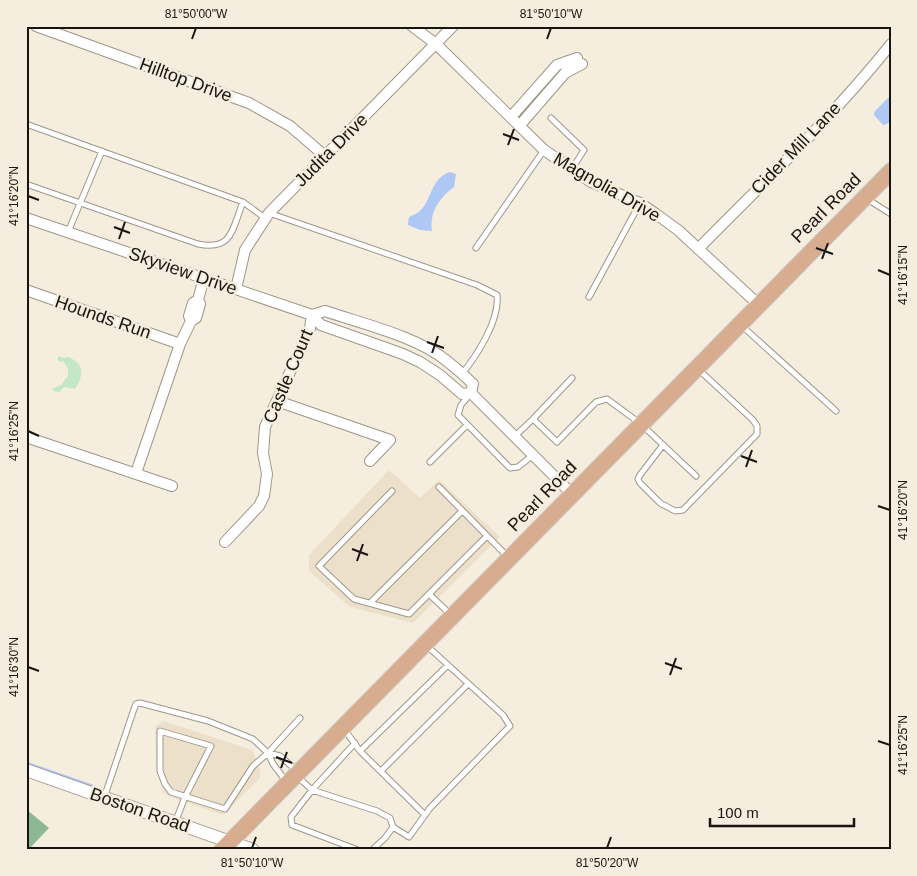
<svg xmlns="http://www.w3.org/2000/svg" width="917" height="876" viewBox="0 0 917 876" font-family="Helvetica,sans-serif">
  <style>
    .built { fill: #ece0ca }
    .green { fill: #c4e7c9 }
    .forest { fill: #8cb894 }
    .water { fill: #afc7f5 }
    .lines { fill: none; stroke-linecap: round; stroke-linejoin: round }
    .stream { stroke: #afc7f5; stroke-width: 3 }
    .service-casing { stroke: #9e9788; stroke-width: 7 }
    .minor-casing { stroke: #9e9788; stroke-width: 12 }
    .tertiary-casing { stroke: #9e9788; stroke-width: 14 }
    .primary-casing { stroke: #d1d0cf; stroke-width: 18 }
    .service { stroke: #fff; stroke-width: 5 }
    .minor { stroke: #fff; stroke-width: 10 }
    .tertiary { stroke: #fff; stroke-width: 12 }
    .primary { stroke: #d8ad8f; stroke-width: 16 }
    .ticks { fill: none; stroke: #181510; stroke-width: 2 }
    .labels { text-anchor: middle; stroke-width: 5; stroke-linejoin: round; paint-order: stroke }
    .street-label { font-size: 18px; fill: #181510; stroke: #f5eddd }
    .neatline { fill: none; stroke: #181510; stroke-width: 2 }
    .ticks-label { font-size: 12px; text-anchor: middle; fill: #181510 }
  </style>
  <rect width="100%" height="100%" fill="#f5eddd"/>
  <path class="built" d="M389,470L420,498L439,480L500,537L413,623L350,607L309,571V555Z
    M164,721L252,750L260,768V778L223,815L165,795L157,773L155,726Z"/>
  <path class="green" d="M58,356L64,358L68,357C85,364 84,375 75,389L64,387L59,392L53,391L52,389L61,385L68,376V369L64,362L58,361Z"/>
  <path class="forest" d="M26,809L49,828L28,850H26Z"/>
  <path class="water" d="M891,95V121L887,124L883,125L874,115L875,111Z
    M450,172L456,174L454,187C439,198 429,213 432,231L420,230L408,225L409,217C413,215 418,213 420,211C433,198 430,179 450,172Z"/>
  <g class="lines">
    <path class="stream" d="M26,763L92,786"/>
    <g class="service-casing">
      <path id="service" d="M551,118L584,150L572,169
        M26,124L243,202L265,218
        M26,184L198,244C233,251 232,229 243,202
        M867,199L891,214
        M269,213L477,285L497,295C500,320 477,355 462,374
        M68,232L102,151
        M476,248L544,150
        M589,297L640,203
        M742,326L836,411
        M471,393L461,405L458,415L510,468L518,467L533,455
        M533,419L572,378
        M514,437L533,419L557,442L596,402L607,399L641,424L696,476
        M663,445L640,475L638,479L640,483L660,503L675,511L683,510L757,434V426L753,420L698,369
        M430,462L467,425
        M439,487L507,556
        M392,491L319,566L354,599L409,614L487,536
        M429,594L450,614
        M370,603L462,511
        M344,729L360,751
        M355,743L312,790L291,817L292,825L358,850
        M268,753L280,756L296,770
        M381,771L468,684
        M298,777L312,790L377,811L390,818L393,827
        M104,798L134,709L136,704L140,703L208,721L253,739L268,753L273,764L286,781
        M425,815L360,751L448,665
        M175,823L185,797L211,746L160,731V771L165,784L171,792L225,809L253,766L268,753L300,718
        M372,850L385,838L393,827L409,837L430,808L510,726L503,715L426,645"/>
    </g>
    <g class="minor-casing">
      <path id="minor" d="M36,26L249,103L290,126L325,156
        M412,26L436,44L544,150L591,182L640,203L656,214L678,230L759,305
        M511,117L557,65L577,58
        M520,125L565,73L582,64
        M26,218L312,315L310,328L265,427L263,453L267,474L264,496L259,506L225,542
        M698,249C764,182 833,117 891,44
        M236,289L245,250L269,213L453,26
        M26,290L180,344
        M198,300L193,303L189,316L191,321L196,318L200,304L198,300L204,278
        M325,311C363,324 416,336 447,361C456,368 465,376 473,384L471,393L462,394L440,375L420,362L403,354L321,325L312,315Z
        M471,393L572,494
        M277,401L390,440L370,461
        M26,437L172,486
        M136,473L180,344L191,321"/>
    </g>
    <g class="tertiary-casing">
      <path id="tertiary" d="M26,770L253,850"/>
    </g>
    <g class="primary-casing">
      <path id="primary" d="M222,850L891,171"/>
    </g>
    <use href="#service" class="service"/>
    <use href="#minor" class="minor"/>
    <use href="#tertiary" class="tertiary"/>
    <use href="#primary" class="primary"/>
  </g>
  <path class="ticks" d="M192,39L196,28M547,39L551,28M503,134L519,140M508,145L514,129M28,196L39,200M114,227L130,233M119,239L125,222M816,248L833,254M822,259L828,243M878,270L890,275M427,342L444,348M432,353L438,336M28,431L39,436M741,456L757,462M746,467L752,450M878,506L890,510M352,549L368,555M357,561L363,544M665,663L682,669M28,667L39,671M670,675L676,658M878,741L890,745M276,757L292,763M281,768L287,752M252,848L256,837M607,848L611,837"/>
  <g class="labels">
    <g class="street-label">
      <text transform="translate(186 80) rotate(20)" y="6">Hilltop Drive</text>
      <text transform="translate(796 148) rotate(-46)" y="6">Cider Mill Lane</text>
      <text transform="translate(331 150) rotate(-45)" y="6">Judita Drive</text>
      <text transform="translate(607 187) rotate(30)" y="6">Magnolia Drive</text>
      <text transform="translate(826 208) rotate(-45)" y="6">Pearl Road</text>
      <text transform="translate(183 271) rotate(19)" y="6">Skyview Drive</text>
      <text transform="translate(103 317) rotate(19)" y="6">Hounds Run</text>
      <text transform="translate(288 376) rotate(-67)" y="6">Castle Court</text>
      <text transform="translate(542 496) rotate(-46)" y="6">Pearl Road</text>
      <text transform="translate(140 810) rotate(19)" y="6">Boston Road</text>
    </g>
  </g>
  <rect width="917" height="876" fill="none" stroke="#f5eddd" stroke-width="55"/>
  <path d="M710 818v8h144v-8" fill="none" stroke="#181510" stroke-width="2.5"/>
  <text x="717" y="818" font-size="15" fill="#181510" stroke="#f5eddd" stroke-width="4" paint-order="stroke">100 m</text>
  <rect x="28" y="28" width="862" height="820" class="neatline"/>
  <g class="ticks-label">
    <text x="196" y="18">81°50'00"W</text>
    <text x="551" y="18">81°50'10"W</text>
    <text transform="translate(14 196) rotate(-90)" y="4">41°16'20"N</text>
    <text transform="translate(903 275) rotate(-90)" y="4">41°16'15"N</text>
    <text transform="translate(14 431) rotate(-90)" y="4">41°16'25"N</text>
    <text transform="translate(903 510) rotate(-90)" y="4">41°16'20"N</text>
    <text transform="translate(14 667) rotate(-90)" y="4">41°16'30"N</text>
    <text transform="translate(903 745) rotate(-90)" y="4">41°16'25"N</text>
    <text x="252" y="867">81°50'10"W</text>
    <text x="607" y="867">81°50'20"W</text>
  </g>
</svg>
